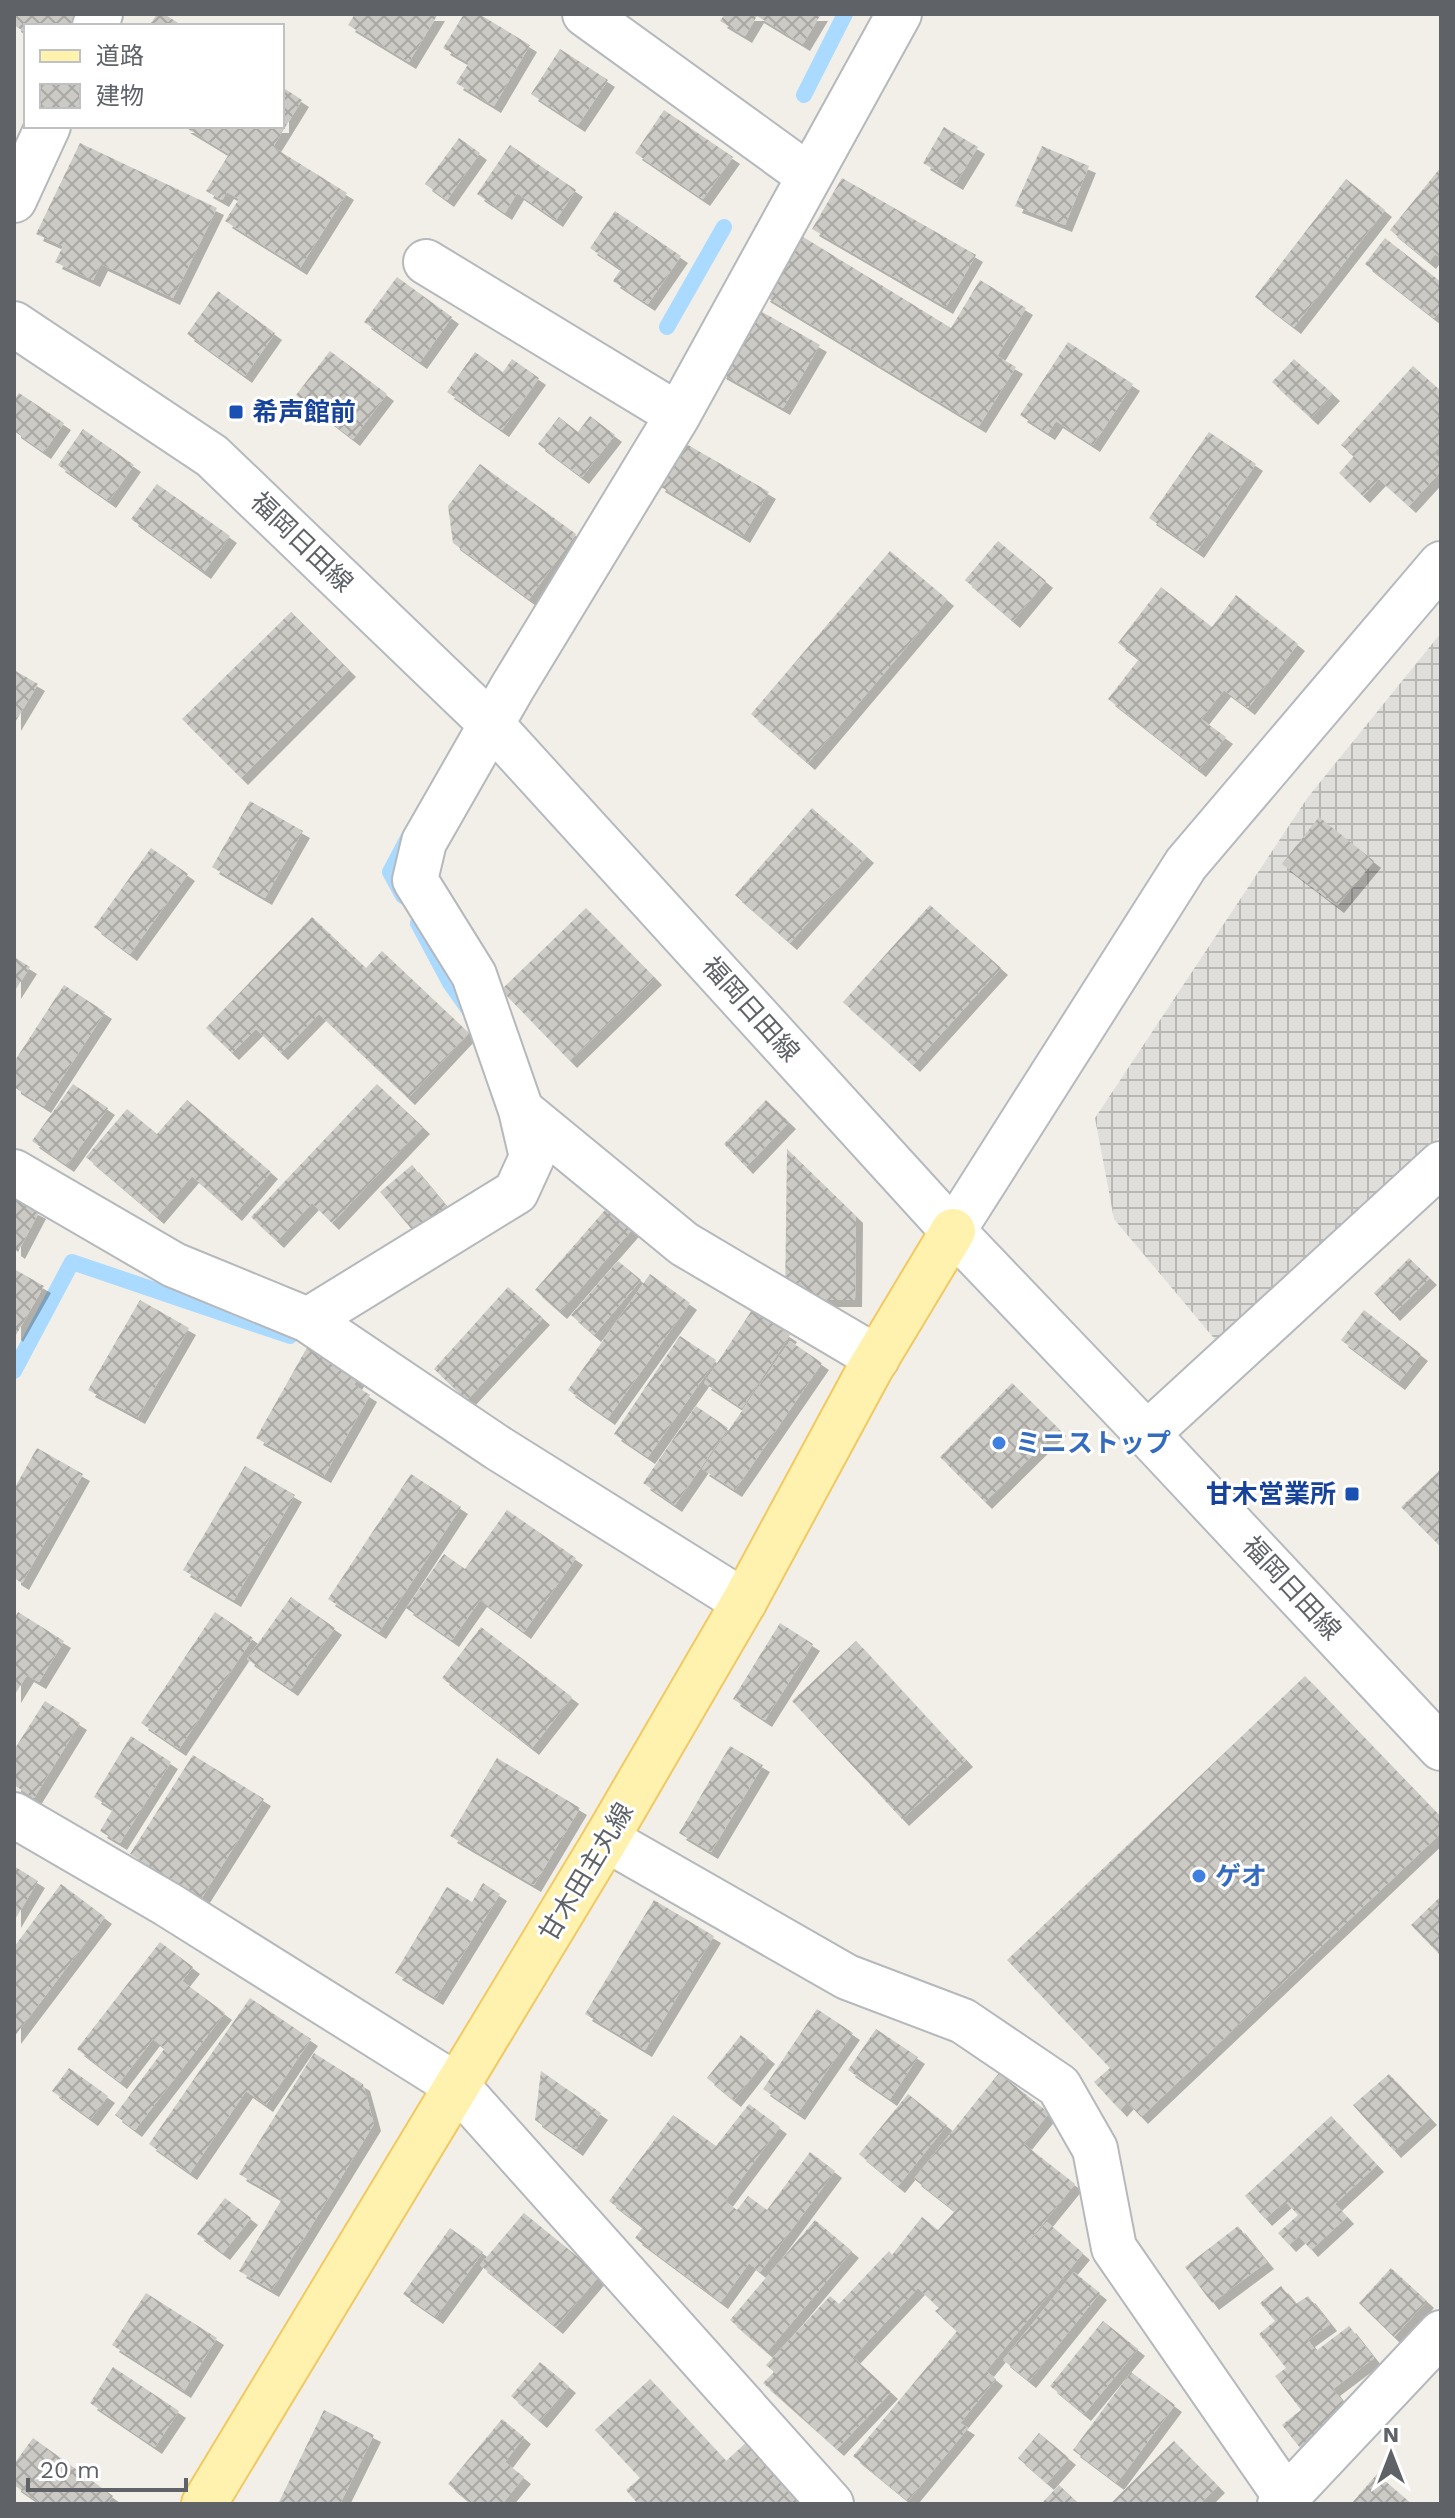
<svg xmlns="http://www.w3.org/2000/svg" width="1455" height="2518" viewBox="0 0 1455 2518" font-family="'Work Sans','Noto Sans JP',sans-serif">
  <style>
    .industrial { fill: url(#industrial-grid) }
    .lines { fill: none; stroke-linecap: round; stroke-linejoin: round }
    .stream { stroke: #aadaff; stroke-width: 16 }
    .building { fill: url(#building-cross-hatch); filter: url(#shadow) }
    .street-casing { stroke: #b5b8bc; stroke-width: 48 }
    .secondary-casing { stroke: #b6babf; stroke-width: 48 }
    .primary-casing { stroke: #f2c960; stroke-width: 48 }
    .street { stroke: #fff; stroke-width: 44 }
    .secondary { stroke: #fff; stroke-width: 44 }
    .primary { stroke: #fff2af; stroke-width: 44 }
    .transit-dot { fill: #1a4fb4; stroke: #fff; stroke-width: 3 }
    .shop-dot { fill: #3f7fe0; stroke: #fff; stroke-width: 3 }
    .labels { text-anchor: middle; stroke-width: 6; stroke-linejoin: round; paint-order: stroke }
    .transit-label { font-size: 26px; font-weight: bold; fill: #164399; stroke: #fff; text-anchor: start }
    .street-label { font-size: 26px; fill: #5f6368; stroke: #fff }
    .shop-label { font-size: 26px; font-weight: bold; fill: #366cbe; stroke: #fff; text-anchor: start }
  </style>
  <defs>
    <pattern id="industrial-grid" width="8" height="8" patternUnits="userSpaceOnUse" patternTransform="scale(2)"><rect width="8" height="8" fill="#e0deda"/><path d="M0 4h8M4 0v8" fill="none" stroke="#b9b8b5"/></pattern>
    <pattern id="building-cross-hatch" width="8" height="8" patternUnits="userSpaceOnUse" patternTransform="scale(2)"><rect width="8" height="8" fill="#cccac5"/><path d="M0 0l8 8M0 8l8-8" fill="none" stroke="#a9a8a4"/></pattern>
    <filter id="shadow"><feDropShadow dx="7" dy="7" stdDeviation="0" flood-color="#0004"/></filter>
  </defs>
  <rect width="100%" height="100%" fill="#f1efe8"/>
  <path class="industrial" d="M1441,633V1136L1218,1343L1114,1219L1095,1118L1308,797Z"/>
  <g class="lines">
    <path class="stream" d="M804,95L845,14
      M667,327L724,227
      M403,896L390,872L408,838
      M418,923L450,983L469,1010
      M14,1371L72,1262L290,1336"/>
  </g>
  <path class="building" d="M14,14H80L72,26H26V33L14,25Z
    M157,14H164L183,26H149Z
    M355,14H438L409,62L348,25Z
    M464,14H479L530,45L494,106L456,83L469,63L443,48Z
    M725,14H821L803,44L757,16L745,36L720,21Z
    M560,49L608,80L578,125L531,94Z
    M282,87L302,100L273,147L347,193L300,268L225,221L239,199L227,192L222,200L206,191L229,154L183,126H282Z
    M664,110L733,157L703,199L635,153Z
    M944,127L978,147L956,183L923,163Z
    M459,138L480,153L447,200L425,184Z
    M80,143L217,208L173,298L101,264L93,280L55,262L63,246L36,234Z
    M510,145L576,190L556,220L517,193L505,213L477,194Z
    M1042,146L1089,166L1065,225L1015,206Z
    M1441,167V258L1435,254L1429,262L1390,230Z
    M842,178L976,255L946,307L812,229Z
    M1346,179L1385,210L1294,327L1255,297Z
    M615,211L681,256L648,304L613,281L621,269L590,248Z
    M800,235L951,328L980,280L1026,308L997,356L1016,367L979,426L763,295Z
    M1385,238L1441,282V310L1434,318L1365,264Z
    M397,277L452,317L420,362L364,322Z
    M218,291L275,333L245,376L187,334Z
    M757,309L820,345L783,408L719,372Z
    M1068,342L1133,384L1093,445L1056,421L1048,433L1020,415Z
    M330,351L387,394L353,439L296,395Z
    M475,352L503,372L512,359L539,378L502,430L447,392Z
    M1294,359L1333,394L1311,418L1272,382Z
    M1413,366L1441,391V446L1434,453L1441,459V471L1409,506L1379,479L1363,496L1339,473L1354,456L1341,445Z
    M19,393L64,423L44,452L14,431V400Z
    M590,416L615,435L582,477L538,444L559,417L578,432Z
    M83,429L134,465L109,501L58,465Z
    M1209,432L1256,464L1197,551L1149,518Z
    M683,442L769,492L743,536L658,485Z
    M480,464L576,534L529,599L453,543L448,506Z
    M157,484L230,536L204,572L131,519Z
    M998,541L1046,581L1013,621L965,580Z
    M890,551L947,599L808,763L751,714Z
    M1161,587L1212,627L1236,595L1298,644L1248,708L1224,690L1201,719L1226,737L1199,770L1108,699L1139,659L1118,643Z
    M291,612L349,670L241,778L182,719Z
    M14,670L38,684L14,724Z
    M250,801L303,831L265,898L212,867Z
    M812,808L867,856L790,943L735,895Z
    M1319,817L1374,861L1337,906L1282,864Z
    M151,848L188,874L130,954L94,927Z
    M930,905L1001,968L913,1065L843,1002Z
    M586,908L655,978L570,1061L501,990Z
    M312,917L366,968L382,951L469,1033L408,1098L319,1014L281,1053L256,1029L232,1053L206,1028Z
    M14,957L30,967L14,992Z
    M64,985L105,1012L44,1106L14,1087V1062Z
    M73,1084L108,1108L67,1165L32,1141Z
    M377,1084L423,1127L332,1223L312,1203L277,1241L251,1217Z
    M187,1100L271,1172L235,1214L192,1176L157,1217L86,1157L127,1109L157,1134Z
    M766,1100L789,1122L746,1167L724,1144Z
    M787,1149L856,1216L855,1300H785Z
    M412,1165L447,1207L415,1233L380,1192Z
    M14,1199L39,1212L18,1252L14,1249Z
    M612,1202L637,1224L560,1312L535,1290Z
    M1409,1258L1430,1278L1393,1314L1374,1293Z
    M618,1261L641,1280L594,1335L571,1315Z
    M14,1269L44,1286L16,1335L14,1333Z
    M650,1274L690,1303L608,1418L568,1390Z
    M508,1287L543,1318L467,1400L434,1369Z
    M140,1300L189,1328L138,1417L88,1390Z
    M752,1310L790,1335L742,1408L704,1383Z
    M1364,1310L1421,1354L1398,1383L1341,1340Z
    M680,1336L716,1360L648,1457L614,1434Z
    M790,1341L822,1363L735,1490L702,1469Z
    M309,1344L360,1374L354,1385L370,1395L324,1476L256,1438Z
    M1012,1383L1059,1429L985,1502L940,1457Z
    M696,1406L728,1428L675,1505L643,1483Z
    M37,1448L83,1474L22,1583L14,1578V1489Z
    M245,1466L295,1495L234,1600L183,1570Z
    M1441,1469V1547L1401,1507Z
    M411,1474L461,1507L379,1632L328,1599Z
    M507,1510L576,1558L524,1632L480,1600L452,1640L406,1608L444,1554L465,1569Z
    M291,1597L335,1628L291,1689L247,1659Z
    M18,1612L64,1641L39,1682L27,1675L14,1696V1619Z
    M215,1612L253,1638L179,1749L141,1723Z
    M780,1623L813,1644L765,1720L733,1699Z
    M481,1627L572,1697L532,1748L442,1678Z
    M856,1641L966,1760L902,1819L792,1701Z
    M1305,1676L1441,1817V1833L1141,2117L1127,2102L1120,2110L1094,2082L1110,2068L1007,1960Z
    M45,1701L80,1723L34,1798L14,1785V1750Z
    M131,1736L171,1762L120,1843L100,1831L113,1809L94,1797Z
    M730,1746L763,1765L711,1852L679,1833Z
    M193,1755L264,1799L201,1899L130,1854Z
    M497,1758L580,1808L534,1885L450,1836Z
    M14,1866L38,1881L14,1921Z
    M483,1883L500,1894L436,1998L395,1973L447,1887L472,1902Z
    M61,1884L105,1917L14,2037V1947Z
    M1441,1896V1956L1411,1925Z
    M654,1900L714,1936L645,2050L585,2014Z
    M160,1942L193,1967L182,1981L225,2013L135,2130L115,2115L165,2048L153,2039L120,2082L77,2049Z
    M250,1998L311,2039L266,2105L246,2091L190,2173L149,2144Z
    M817,2009L853,2033L798,2113L763,2089Z
    M876,2029L918,2057L890,2099L848,2070Z
    M741,2035L768,2057L734,2100L707,2078Z
    M314,2053L363,2084L374,2124L272,2290L239,2271L282,2199L239,2174Z
    M69,2068L108,2096L91,2119L52,2091Z
    M541,2071L601,2113L576,2149L535,2120Z
    M999,2073L1049,2113L1024,2144L1075,2184L1001,2275L1047,2222L1083,2253L986,2371L996,2379L960,2423L968,2428L908,2501L853,2456L957,2331L935,2311L939,2308L918,2288L853,2357L891,2392L837,2449L763,2383L774,2372L766,2365L830,2296L839,2304L889,2251L892,2255L922,2217L938,2230L955,2211L914,2179Z
    M1389,2074L1430,2118L1394,2151L1353,2105Z
    M908,2094L947,2125L898,2186L859,2154Z
    M749,2104L780,2127L725,2201L737,2210L748,2196L767,2210L810,2152L835,2171L760,2272L749,2263L721,2302L635,2238L643,2227L609,2201L673,2115L716,2146Z
    M1331,2116L1377,2165L1335,2204L1347,2217L1311,2250L1299,2236L1289,2245L1278,2233L1298,2215L1285,2201L1265,2219L1245,2196Z
    M225,2198L251,2218L223,2253L197,2234Z
    M524,2213L600,2275L556,2327L480,2265Z
    M815,2220L852,2251L767,2352L730,2320Z
    M1238,2226L1267,2262L1212,2303L1185,2267Z
    M450,2228L483,2252L436,2317L403,2294Z
    M1391,2268L1427,2301L1394,2337L1359,2303Z
    M1074,2272L1100,2293L1029,2381L1003,2360Z
    M1281,2286L1296,2304L1308,2296L1330,2324L1308,2340L1316,2351L1349,2326L1374,2358L1333,2389L1346,2406L1324,2424L1331,2433L1304,2453L1282,2425L1301,2410L1275,2376L1286,2368L1259,2334L1275,2321L1260,2303Z
    M146,2293L217,2338L184,2391L112,2345Z
    M1103,2321L1138,2349L1084,2414L1050,2386Z
    M540,2362L569,2386L540,2421L511,2396Z
    M113,2367L179,2411L155,2447L90,2403Z
    M1131,2372L1175,2405L1117,2483L1073,2450Z
    M650,2379L726,2461L749,2440L803,2497L796,2504H638L626,2490L640,2478L595,2430Z
    M324,2410L374,2435L340,2504H278Z
    M502,2419L524,2437L505,2462L524,2477L502,2504H472L448,2484Z
    M1039,2433L1069,2458L1047,2483L1018,2458Z
    M33,2438L113,2496L107,2504H41L14,2485V2464Z
    M1174,2441L1218,2486L1200,2504H1110Z
    M1377,2474L1412,2504H1351Z
    M1059,2485L1079,2504H1041Z"/>
  <g class="lines">
    <g class="street-casing">
      <path id="street" d="M585,14L809,176
        M95,26L100,14
        M14,200L48,126
        M426,262L678,415
        M521,1110L684,1244L877,1358
        M14,1172L174,1265L308,1320L498,1448L744,1602
        M308,1320L516,1192L532,1157L521,1110L474,975L415,880L424,842L512,688L678,415L899,14
        M1147,1434L1441,1164
        M14,1815L167,1904L457,2086L831,2504
        M606,1839L847,1977L963,2021L1059,2086L1095,2149L1114,2248L1286,2497
        M1280,2504L1441,2333"/>
    </g>
    <g class="secondary-casing">
      <path id="secondary" d="M14,324L212,456L491,724L953,1231L1147,1434L1441,1748
        M953,1231L1186,864L1441,564"/>
    </g>
    <g class="primary-casing">
      <path id="primary" d="M204,2504L606,1839L744,1602L870,1369L953,1231"/>
    </g>
    <use href="#street" class="street"/>
    <use href="#secondary" class="secondary"/>
    <use href="#primary" class="primary"/>
  </g>
  <g class="transit-dot">
    <rect x="228" y="404" width="16" height="16" rx="4"/>
    <rect x="1344" y="1486" width="16" height="16" rx="4"/>
  </g>
  <g class="shop-dot">
    <circle cx="999" cy="1443" r="8"/>
    <circle cx="1199" cy="1876" r="8"/>
  </g>
  <g class="labels">
    <g class="transit-label">
      <text x="252" y="421">希声館前</text>
      <text x="1336" y="1503" text-anchor="end">甘木営業所</text>
    </g>
    <g class="street-label">
      <text transform="translate(302 542) rotate(44)" y="9">福岡日田線</text>
      <text transform="translate(751 1009) rotate(48)" y="9">福岡日田線</text>
      <text transform="translate(1292 1588) rotate(47)" y="9">福岡日田線</text>
      <text transform="translate(586 1872) rotate(-59)" y="9">甘木田主丸線</text>
    </g>
    <g class="shop-label">
      <text x="1015" y="1452">ミニストップ</text>
      <text x="1215" y="1885">ゲオ</text>
    </g>
  </g>
  <rect width="1455" height="2518" fill="none" stroke="#5f6368" stroke-width="32"/>
  <rect x="24" y="24" width="260" height="104" fill="#ffffff" stroke="#bfc1c3" stroke-width="2"/>
  <rect x="40" y="50" width="40" height="12" fill="#fff2af" stroke="#bfc1c3" stroke-width="2"/>
  <text x="96" y="64" font-size="24" fill="#5f6368">道路</text>
  <rect x="40" y="84" width="40" height="24" fill="url(#building-cross-hatch)" stroke="#bfc1c3" stroke-width="2"/>
  <text x="96" y="104" font-size="24" fill="#5f6368">建物</text>
  <g transform="translate(1391 2454)" stroke="#ffffff" stroke-width="6" paint-order="stroke">
  <path d="M0-6L14 30L0 20L-14 30Z" fill="#5f6368"/>
  <text y="-12" font-size="22" font-weight="bold" text-anchor="middle" fill="#5f6368">N</text>
  </g>
  <path d="M28 2478v12h158v-12" fill="none" stroke="#5f6368" stroke-width="4"/>
  <text x="40" y="2478" font-size="24" fill="#5f6368" stroke="#ffffff" stroke-width="6" paint-order="stroke">20 m</text>
</svg>
